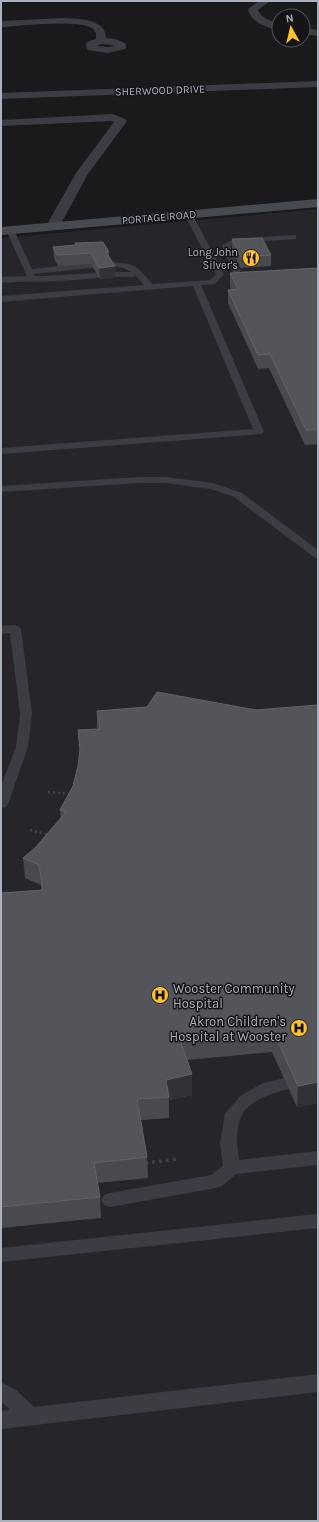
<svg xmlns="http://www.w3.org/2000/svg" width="319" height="1522" viewBox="0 0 319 1522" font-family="Karla,sans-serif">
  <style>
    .built { fill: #26262a }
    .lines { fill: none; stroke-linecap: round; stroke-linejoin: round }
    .path-far1 { stroke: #404249; stroke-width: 2.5; stroke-dasharray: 2 3; stroke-linecap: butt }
    .path { stroke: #404249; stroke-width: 3.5; stroke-dasharray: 3 4; stroke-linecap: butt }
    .lane { fill: #3c3d44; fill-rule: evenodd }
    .street { fill: #3c3d44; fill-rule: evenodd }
    .secondary { fill: #484a52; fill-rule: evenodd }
    .wall { fill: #484a4f }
    .shaded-wall { fill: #313236 }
    .building { fill: #53555b; stroke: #61636a }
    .labels { text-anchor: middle; stroke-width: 3; stroke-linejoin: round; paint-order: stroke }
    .far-street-label { font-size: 11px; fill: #abb0bd; stroke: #151518 }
    .far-poi-label { font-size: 11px; fill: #abb0bd; stroke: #151518; text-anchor: end }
    .poi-label { font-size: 13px; fill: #abb0bd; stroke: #151518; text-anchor: start }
  </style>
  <rect width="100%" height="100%" fill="#1a1a1d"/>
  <path class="built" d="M318,209V1521H1V238Z"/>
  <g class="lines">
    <path class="path-far1" d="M48,792L71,794
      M30,830L50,835"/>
    <path class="path" d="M145,1163L178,1159"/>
    <path class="lane" d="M185,212H188L192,214L224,274L215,284L201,285L264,432L262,434L1,454V448L253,429L193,286L1,302V296L144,285L136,276L133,277C108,276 84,280 59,281C40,282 21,281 1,283V277L27,276L6,230L10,228L14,230L32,269C57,267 110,257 132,265C141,269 146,277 152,284L210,280L216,274L184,214ZM111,266L123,268L132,272H108L45,276H35L34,274Z
      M293,235H296V239L236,243L230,246L242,275L238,277L234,275L222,245L235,239Z
      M139,477H166L213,483L242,493L318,550V558L314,557L234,497L211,489L166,483H139L1,492V486Z
      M15,625L19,627L21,629L32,714L28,747L8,804L6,807L1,808V786L16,747L20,714L10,633L1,634V626Z
      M318,1071V1083C297,1087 250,1094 241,1117C235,1131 237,1147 239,1160L318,1151V1165L236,1174L222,1186L216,1188L110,1207L104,1205L101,1200L104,1195L110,1193L211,1175L223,1166L220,1143L225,1114L240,1096L263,1083Z
      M318,1214V1228L1,1262V1248Z
      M318,1374V1392L1,1429V1411L10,1410L1,1401V1382L16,1390L34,1407Z"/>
    <path class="street" d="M259,1H270L258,10C261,18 271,21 279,24V30C267,27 251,23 248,9Z
      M63,18C77,19 106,18 106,38L115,39L125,43L126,47L125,49L108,53L87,50L86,44L87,42L96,39V33C95,32 93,29 92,28C78,19 19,26 1,27V21ZM102,44L113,45L114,46L108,47L97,46Z
      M303,28L318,30V36L303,34Z
      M318,81V87L1,99V93Z
      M113,114L125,119L127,121L88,174L58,229H48L46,226L76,173L114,122L111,121L1,126V120Z"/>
    <path class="secondary" d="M318,199V207L1,235V227Z"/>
  </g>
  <path class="wall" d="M232,239L271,255V266L240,268L232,250Z
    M75,243L109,252V256L115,277L100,279L91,264L58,266L54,258L53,247L75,245Z
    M318,268V444L305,445L269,368L258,369L228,303V290H231L230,286V273Z
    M97,711L318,1103L297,1107L272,1052L187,1060L192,1074V1095L169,1100V1118L141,1120L147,1157L148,1178L97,1183L100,1197L101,1218L1,1228V893L41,890V885L25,878L23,858L35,848L61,818L60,810L73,786L78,766L80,755L78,730L97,729Z"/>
  <path class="shaded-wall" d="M115,266V277L100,279L99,268Z
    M192,1074V1095L169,1100L166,1080Z
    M318,1082V1103L297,1107L298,1086Z"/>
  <path class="building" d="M262,238L271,255L241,257L232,239Z
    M103,242L109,252H106L115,266L99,268L91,253L57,255L53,247L76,245L75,243Z
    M318,268V429L306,430L270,354L258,355L228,290L238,289L230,273Z
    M157,692L256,710L317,705L318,712V1082L298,1086L273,1031L180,1040L192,1074L166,1080L169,1097L137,1099L147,1157L94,1163L100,1197L1,1207V893L43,890L39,865L23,858L35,848L66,812L60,810L73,786L78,766L80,749L78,730L100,729L97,711L147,707Z"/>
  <defs>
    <g id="restaurant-disc" transform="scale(0.9)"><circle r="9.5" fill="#ffc22f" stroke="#151518"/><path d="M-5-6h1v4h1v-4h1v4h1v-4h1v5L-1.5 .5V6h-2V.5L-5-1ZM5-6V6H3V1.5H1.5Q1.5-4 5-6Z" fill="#111"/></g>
    <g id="hospital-disc" transform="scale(0.9)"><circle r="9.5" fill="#ffc22f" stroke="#151518"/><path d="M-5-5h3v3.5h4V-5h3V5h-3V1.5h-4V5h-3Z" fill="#111"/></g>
  </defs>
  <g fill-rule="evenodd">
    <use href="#restaurant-disc" x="251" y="258"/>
    <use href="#hospital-disc" x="160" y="995"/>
    <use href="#hospital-disc" x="299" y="1028"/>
  </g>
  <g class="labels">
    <g class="far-street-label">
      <text transform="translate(160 90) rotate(-2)" y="4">SHERWOOD DRIVE</text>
      <text transform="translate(159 217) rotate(-5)" y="4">PORTAGE ROAD</text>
    </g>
    <g class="far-poi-label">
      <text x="238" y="256">Long John<tspan x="238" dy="13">Silver's</tspan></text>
    </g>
    <g class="poi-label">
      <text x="173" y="993">Wooster Community<tspan x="173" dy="15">Hospital</tspan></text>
      <text x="286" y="1026" text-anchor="end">Akron Children's<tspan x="286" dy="15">Hospital at Wooster</tspan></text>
    </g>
  </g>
  <rect width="319" height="1522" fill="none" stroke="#abb0bd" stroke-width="4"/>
  <g transform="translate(291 28) rotate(352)"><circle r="19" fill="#151518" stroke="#51535a"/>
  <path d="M0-3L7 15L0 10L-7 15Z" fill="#ffc22f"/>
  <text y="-6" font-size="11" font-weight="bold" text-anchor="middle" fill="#abb0bd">N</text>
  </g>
</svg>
